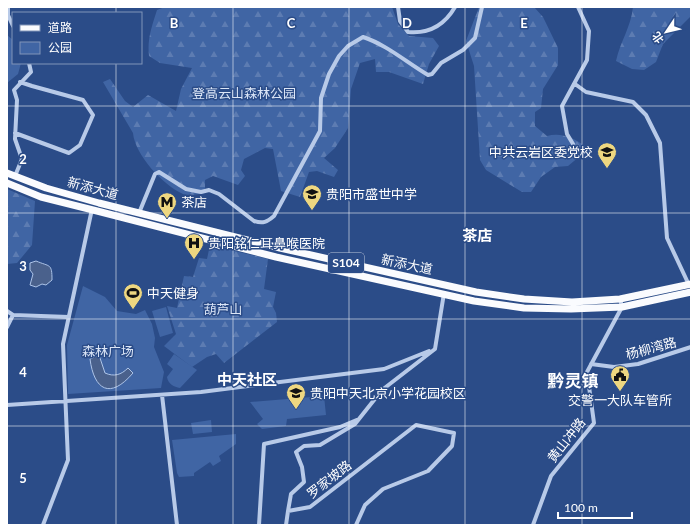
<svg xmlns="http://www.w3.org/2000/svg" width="698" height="532" viewBox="0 0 698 532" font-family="Lato,'Noto Sans SC',sans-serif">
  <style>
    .green { fill: #4065a4 }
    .forest { fill: url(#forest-firs) }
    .water { fill: #4a618c; stroke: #adc4e8 }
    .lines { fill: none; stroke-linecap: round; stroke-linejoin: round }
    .street { stroke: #b8cae8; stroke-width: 4 }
    .primary { stroke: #fafbfe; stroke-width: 7 }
    .grid { fill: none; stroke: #fff; stroke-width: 1; stroke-opacity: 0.55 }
    .labels { text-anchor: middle; stroke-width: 3; stroke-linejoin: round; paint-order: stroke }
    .shield { fill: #2b4c88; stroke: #bfc9db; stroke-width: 1 }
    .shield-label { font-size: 12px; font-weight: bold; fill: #fff }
    .park-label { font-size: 13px; fill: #dce6f7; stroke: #2b4c88 }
    .poi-label { font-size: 13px; fill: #fff; stroke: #2b4c88; text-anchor: start }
    .street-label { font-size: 13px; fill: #fff; stroke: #2b4c88 }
    .quarter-label { font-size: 15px; font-weight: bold; fill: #fff; stroke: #2b4c88 }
    .district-label { font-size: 17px; font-weight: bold; fill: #fff; stroke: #2b4c88 }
    .grid-label { font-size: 13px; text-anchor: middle; font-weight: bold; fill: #fff; stroke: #2b4c88; stroke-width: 3; stroke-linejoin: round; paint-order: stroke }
  </style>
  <defs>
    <pattern id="forest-firs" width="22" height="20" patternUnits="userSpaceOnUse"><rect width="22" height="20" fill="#4065a4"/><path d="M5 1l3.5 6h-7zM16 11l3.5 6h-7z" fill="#5d7cb2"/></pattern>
  </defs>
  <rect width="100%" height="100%" fill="#2b4c88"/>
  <path class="green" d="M7,35L13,40V63H21L18,74L7,83Z
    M83,286L105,297L117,311L136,314L145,310L152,324L155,338L154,347L164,372L161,388L68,394L67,345Z
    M166,307L173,333L160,337L152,311Z
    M174,354L197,370L180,388C174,387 168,384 167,377L173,369L167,364Z
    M324,396L326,415L287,419L286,426L262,429L257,424L263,419L250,402Z
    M211,420L212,432L193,434L191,423Z
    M236,434V444L219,456L221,461L213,466L210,462L194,473V476L179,477L177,473L172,440Z"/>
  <path class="forest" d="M165,7H392L398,24L409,36L433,38L439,46L429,64L423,84L389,72H376L375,59L360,63L351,89L348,128L335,148L324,158L338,170L334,177L317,171L309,172L300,197L281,191L273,149L265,148L244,159L241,170L245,176L238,185L213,176L205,180V193C199,194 188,196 183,194C163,185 135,155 133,133L103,82L110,79L125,101L133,107L148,95L176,111L181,89L192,68L160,63L149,56C147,39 152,26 157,10Z
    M479,7H534L543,17L558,48V65L543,89L541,108L535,112V126L547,136C561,132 574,138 585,146L580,156L568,166L555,167L541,177L531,192H522L486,170L480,160L474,66L466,41Z
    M633,7H691V16L663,44L656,62L644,70L632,69L616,61C620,42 631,27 633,7Z
    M7,189L35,201L32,245L17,263L7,264Z
    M210,245L268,259L264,289L276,292L273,307L276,313L277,322L224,363L216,354L207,357L192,367L164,346L176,334L167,306L177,308L184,276L193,277L199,258L207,259Z"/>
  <path class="water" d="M36,261C50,267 52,263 52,280L46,285L42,284L36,287L30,285L33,274L30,270V263Z
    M99,355L105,373C114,377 121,375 128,368L133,373C110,400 94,390 90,359Z"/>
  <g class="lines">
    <path class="street" d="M8,7V15L13,26
      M398,7L400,21L408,32C429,34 444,26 455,7
      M575,84L586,92L633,102L646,115L660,143L667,238L689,285
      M15,133L69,153L80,145L93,115L83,100L32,86L20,82
      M573,144L567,134L562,106L587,60L589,31L578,7
      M15,176L22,159L15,139L17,100L14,90L31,72L29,63
      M139,213L155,174L159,172L186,189L201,192L209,190L219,194L254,221C263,224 267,222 274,216L320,131L321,98L329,74L339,56L348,46L363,37C387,45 406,62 428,75L432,74L441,63L463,50L475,38L482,7
      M7,311L13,315
      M7,327L13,315L69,317
      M591,364L614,367L638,364L691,347
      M162,395L177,525
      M7,405L201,392L384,369L429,351
      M43,525L68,460L63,344L92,209
      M259,525L264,444L340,427L359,419
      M286,525L288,511
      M356,525L365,505L383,489L428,471L452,446L454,433L416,425L310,507L288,511L291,494L304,482L302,467L296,452L304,446L320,445L355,424L382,390L435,349L444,293
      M533,525L551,476L594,423L587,372L622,307L620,299"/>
    <path class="primary" d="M7,173L46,188L99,203L280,248L476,292L524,299L572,302L620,299L691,284
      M7,183L41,197L97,211L276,257L474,301L524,308L571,309L622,307L691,292"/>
  </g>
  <path class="grid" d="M116,7V13M233,7V525M349,7V525M465,7V525M582,7V525M116,63V525M7,106H691M7,213H691M7,319H691M7,426H691"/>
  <defs>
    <g id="school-pin" transform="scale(1)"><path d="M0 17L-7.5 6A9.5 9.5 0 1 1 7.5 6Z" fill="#eed780" stroke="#2b4c88"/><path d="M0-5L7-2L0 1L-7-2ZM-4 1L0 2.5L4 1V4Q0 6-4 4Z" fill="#111"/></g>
    <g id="metro-pin" transform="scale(1)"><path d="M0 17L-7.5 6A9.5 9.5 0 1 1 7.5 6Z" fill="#eed780" stroke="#2b4c88"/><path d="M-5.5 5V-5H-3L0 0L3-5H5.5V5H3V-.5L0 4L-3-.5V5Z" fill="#111"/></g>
    <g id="hospital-pin" transform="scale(1)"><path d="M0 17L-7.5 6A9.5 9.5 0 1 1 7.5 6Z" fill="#eed780" stroke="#2b4c88"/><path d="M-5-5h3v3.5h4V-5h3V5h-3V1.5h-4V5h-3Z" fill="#111"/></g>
    <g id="stadium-pin" transform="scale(1)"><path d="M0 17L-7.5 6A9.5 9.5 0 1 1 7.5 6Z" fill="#eed780" stroke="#2b4c88"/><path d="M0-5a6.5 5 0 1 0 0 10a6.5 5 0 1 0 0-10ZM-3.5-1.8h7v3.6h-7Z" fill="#111"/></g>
    <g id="civic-pin" transform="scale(1)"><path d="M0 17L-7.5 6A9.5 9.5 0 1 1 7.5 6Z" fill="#eed780" stroke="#2b4c88"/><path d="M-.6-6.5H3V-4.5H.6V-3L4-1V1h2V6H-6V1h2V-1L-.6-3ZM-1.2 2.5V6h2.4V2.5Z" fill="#111"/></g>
  </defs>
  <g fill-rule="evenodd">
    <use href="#school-pin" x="607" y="152"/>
    <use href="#school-pin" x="312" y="194"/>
    <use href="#metro-pin" x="167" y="202"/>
    <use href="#hospital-pin" x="194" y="243"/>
    <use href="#stadium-pin" x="133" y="293"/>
    <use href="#civic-pin" x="620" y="375"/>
    <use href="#school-pin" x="296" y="393"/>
  </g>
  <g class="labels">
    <rect class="shield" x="328" y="253" width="36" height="20" rx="3"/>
    <g class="shield-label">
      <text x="346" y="267">S104</text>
    </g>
    <g class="park-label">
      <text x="244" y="98">登高云山森林公园</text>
      <text x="223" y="314">葫芦山</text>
      <text x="108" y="356">森林广场</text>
    </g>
    <g class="poi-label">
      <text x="593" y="157" text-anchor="end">中共云岩区委党校</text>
      <text x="326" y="199">贵阳市盛世中学</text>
      <text x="181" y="207">茶店</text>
      <text x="208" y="248">贵阳铭仁耳鼻喉医院</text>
      <text x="147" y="298">中天健身</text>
      <text x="310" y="398">贵阳中天北京小学花园校区</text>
      <text x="620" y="405" text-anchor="middle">交警一大队车管所</text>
    </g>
    <g class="street-label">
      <text transform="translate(93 188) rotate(15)" y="5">新添大道</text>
      <text transform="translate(407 264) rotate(12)" y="5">新添大道</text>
      <text transform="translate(651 348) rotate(-15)" y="5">杨柳湾路</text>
      <text transform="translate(566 440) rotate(-52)" y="5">黄山冲路</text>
      <text transform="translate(329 479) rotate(-38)" y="5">罗家坡路</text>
    </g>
    <g class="quarter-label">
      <text x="477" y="241">茶店</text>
      <text x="247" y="385">中天社区</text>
    </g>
    <g class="district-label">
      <text x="573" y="387">黔灵镇</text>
    </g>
  </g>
  <g class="grid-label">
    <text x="174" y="28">B</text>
    <text x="291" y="28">C</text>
    <text x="407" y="28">D</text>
    <text x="524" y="28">E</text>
    <text x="23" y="164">2</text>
    <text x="23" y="271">3</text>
    <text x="23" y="377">4</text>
    <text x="23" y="483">5</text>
  </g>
  <rect width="698" height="532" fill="none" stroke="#ffffff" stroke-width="16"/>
  <rect x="12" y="12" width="130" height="52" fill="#2b4c88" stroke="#8094b8"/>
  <rect x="20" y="25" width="20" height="6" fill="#fafbfe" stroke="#8094b8"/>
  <text x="48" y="32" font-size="12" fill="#ffffff">道路</text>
  <rect x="20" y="42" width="20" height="12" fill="#4065a4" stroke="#8094b8"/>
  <text x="48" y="52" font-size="12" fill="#ffffff">公园</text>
  <g transform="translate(666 32) rotate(235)" stroke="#2b4c88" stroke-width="3" paint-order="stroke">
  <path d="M0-3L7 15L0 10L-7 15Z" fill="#ffffff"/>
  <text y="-6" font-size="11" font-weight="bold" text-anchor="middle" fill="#ffffff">北</text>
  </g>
  <path d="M558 512v6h74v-6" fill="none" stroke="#ffffff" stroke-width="2"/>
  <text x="564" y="512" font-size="12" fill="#ffffff" stroke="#2b4c88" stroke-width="3" paint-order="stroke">100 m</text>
</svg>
